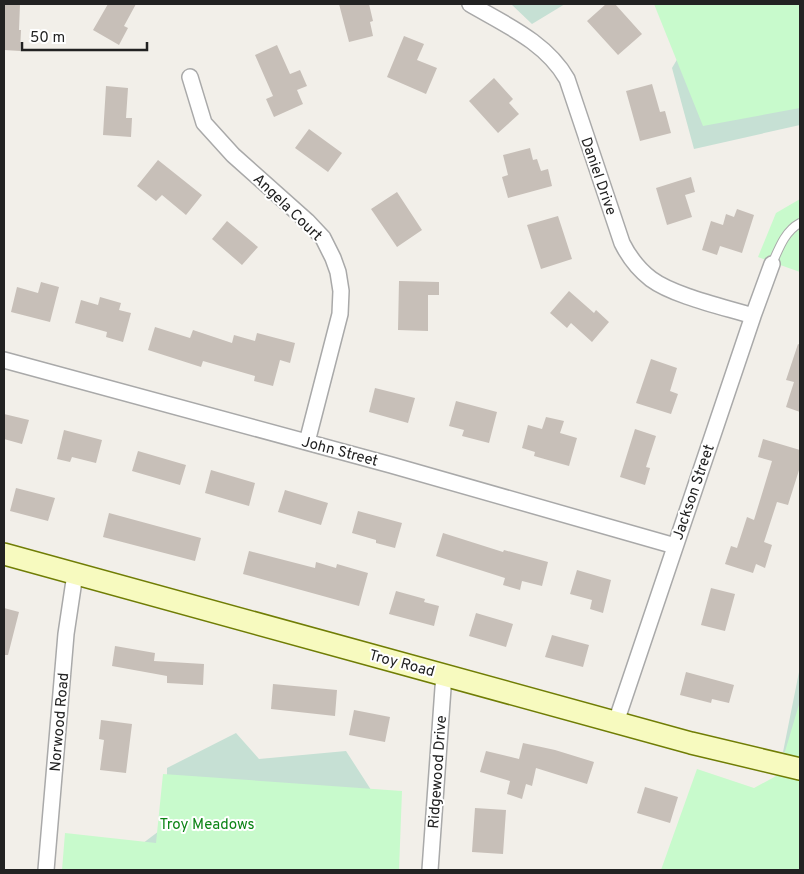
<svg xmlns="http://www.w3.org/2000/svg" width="804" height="874" viewBox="0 0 804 874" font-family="Overpass,sans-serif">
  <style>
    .wetland { fill: #c6e0d4 }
    .park { fill: #c8facc }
    .building { fill: #c7bfb8 }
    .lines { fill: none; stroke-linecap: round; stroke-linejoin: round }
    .lane-casing { stroke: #a9a9a9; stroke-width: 10 }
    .street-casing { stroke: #a9a9a9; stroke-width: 18 }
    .secondary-casing { stroke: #707d05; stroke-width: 24 }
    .lane { stroke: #fff; stroke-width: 8 }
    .street { stroke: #fff; stroke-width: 15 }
    .secondary { stroke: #f7fabf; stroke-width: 21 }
    .labels { text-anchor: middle; stroke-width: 4; stroke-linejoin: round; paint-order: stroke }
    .street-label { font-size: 15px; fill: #222; stroke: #fff }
    .park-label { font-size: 15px; fill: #0c8416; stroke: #fff }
  </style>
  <rect width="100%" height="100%" fill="#f2efe9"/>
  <path class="wetland" d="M511,4H565L532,24Z
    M800,4V125L694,149L672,68L701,19Z
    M800,667V756L783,752Z
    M236,733L259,759L346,751L393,824L132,870L122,859L167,825V768Z"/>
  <path class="park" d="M654,4H800V108L703,126Z
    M800,199V272L758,257L776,213Z
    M800,701V870H661L697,769L754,788L778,775Z
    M163,774L402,791L399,870H62L65,833L156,843Z"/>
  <path class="building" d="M4,4H20L19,30H21L20,51L4,50Z
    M108,4H136L124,26L128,28L119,45L93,30Z
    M339,4H369L373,21L370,22L373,36L349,42Z
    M606,4H615L642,34L618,55L587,21Z
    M404,36L424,44L417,60L437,68L426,94L387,77Z
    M277,45L290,74L300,70L307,86L297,90L303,104L274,117L266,99L273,96L255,55Z
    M494,78L513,99L509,103L519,114L498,133L469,101Z
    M652,84L660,112L665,111L671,133L640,141L626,91Z
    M106,86L128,88L126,118H132L131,137L103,135Z
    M309,129L342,153L328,172L295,148Z
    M530,148L533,160L537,159L541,171L548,169L552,186L508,198L502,177L508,175L503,155Z
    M158,160L202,195L186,215L162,195L156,201L137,186Z
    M691,177L695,192L685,195L692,217L667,225L656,188Z
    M397,192L422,230L397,247L371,209Z
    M737,209L754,215L742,253L720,246L717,255L702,250L711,221L723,225L726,214L734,217Z
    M558,216L572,259L541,269L527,225Z
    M227,221L258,247L242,265L212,239Z
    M399,281L439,282V295H428V331L398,330Z
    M41,282L59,287L50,322L11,312L17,287L38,293Z
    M569,291L594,313L596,310L609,322L592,342L571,323L567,328L550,313Z
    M100,297L121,303L119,310L131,313L123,342L106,337L107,332L75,323L81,300L98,305Z
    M155,327L190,338L193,330L232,343L234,335L255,341L257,333L295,343L290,363L280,360L273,386L254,381L255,376L203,361L201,367L148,350Z
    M798,344L800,345V412L786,407L794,382L786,380Z
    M651,359L677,368L670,391L678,394L671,414L636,403Z
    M375,388L415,398L408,423L369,412Z
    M456,401L497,412L489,443L462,436L464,430L449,426Z
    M4,414L29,420L22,444L4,439Z
    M546,417L564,421L560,433L577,438L569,466L534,456L535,452L522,448L528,425L542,429Z
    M635,429L656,436L646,467L650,468L645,485L620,477Z
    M64,430L102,440L96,463L72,457L70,462L57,459Z
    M763,439L800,450V467L788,505L777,502L764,542L772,545L765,568L756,564L753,573L725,564L731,546L737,548L747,517L754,520L772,461L758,457Z
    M138,451L186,465L180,485L132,471Z
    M211,470L255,483L249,506L205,493Z
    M16,488L55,498L48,521L10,511Z
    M285,490L328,503L321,525L278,512Z
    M358,511L402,523L395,548L376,543V540L352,533Z
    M109,513L201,538L195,561L103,537Z
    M443,533L503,552L504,550L548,562L542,586L522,581L520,590L503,585L505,578L436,556Z
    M249,551L315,568L316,562L336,568L337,564L368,573L359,606L243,574Z
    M577,570L611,580L603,613L590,609L592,600L570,594Z
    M711,588L735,594L725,631L701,625Z
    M396,591L425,599L424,602L439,606L434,626L389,614Z
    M4,608L19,612L8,655H4Z
    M476,613L513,624L506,647L469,636Z
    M552,635L589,645L583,667L545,657Z
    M115,646L155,653L154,661L204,664L203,685L167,683V676L112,666Z
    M686,672L734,685L729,703L712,699L711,703L680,695Z
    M273,684L337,690L335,716L271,709Z
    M354,710L390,717L385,742L349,735Z
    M101,720L132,724L126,773L100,770L104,740L99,739Z
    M523,743L555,750L594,762L587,784L536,768L532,786L526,784L522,799L507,794L510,781L480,772L486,751L519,759Z
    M645,787L678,797L670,823L637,813Z
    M475,808L506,810L503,854L472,852Z"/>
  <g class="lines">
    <g class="lane-casing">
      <path id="lane" d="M772,264C779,248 785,231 800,223"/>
    </g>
    <g class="street-casing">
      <path id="street" d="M470,4C504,24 546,42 567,79L622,243C629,257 638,269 651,279C674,296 724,307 753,316
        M190,77L204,123L233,155L307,221L323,238L333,258L338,272L341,291L340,314L307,442
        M4,360L391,465L675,546
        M616,722L753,316L772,264
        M46,870L66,634L75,574
        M430,870L444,674"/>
    </g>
    <g class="secondary-casing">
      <path id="secondary" d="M4,554L691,743L800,769"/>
    </g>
    <use href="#lane" class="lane"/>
    <use href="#street" class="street"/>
    <use href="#secondary" class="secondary"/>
  </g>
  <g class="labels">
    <g class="street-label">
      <text transform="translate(599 176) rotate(71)" y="5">Daniel Drive</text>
      <text transform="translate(288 207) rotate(44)" y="5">Angela Court</text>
      <text transform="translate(340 451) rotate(15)" y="5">John Street</text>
      <text transform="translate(693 492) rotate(-71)" y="5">Jackson Street</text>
      <text transform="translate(402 663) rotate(15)" y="5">Troy Road</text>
      <text transform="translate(59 722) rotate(-85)" y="5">Norwood Road</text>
      <text transform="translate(437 772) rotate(-86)" y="5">Ridgewood Drive</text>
    </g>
    <g class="park-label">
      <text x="207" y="829">Troy Meadows</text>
    </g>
  </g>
  <rect width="804" height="874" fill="none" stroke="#222222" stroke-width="10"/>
  <path d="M22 42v8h125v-8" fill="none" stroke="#222222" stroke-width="2.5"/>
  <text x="30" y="42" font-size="15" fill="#222222" stroke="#ffffff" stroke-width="4" paint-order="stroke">50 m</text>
</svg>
